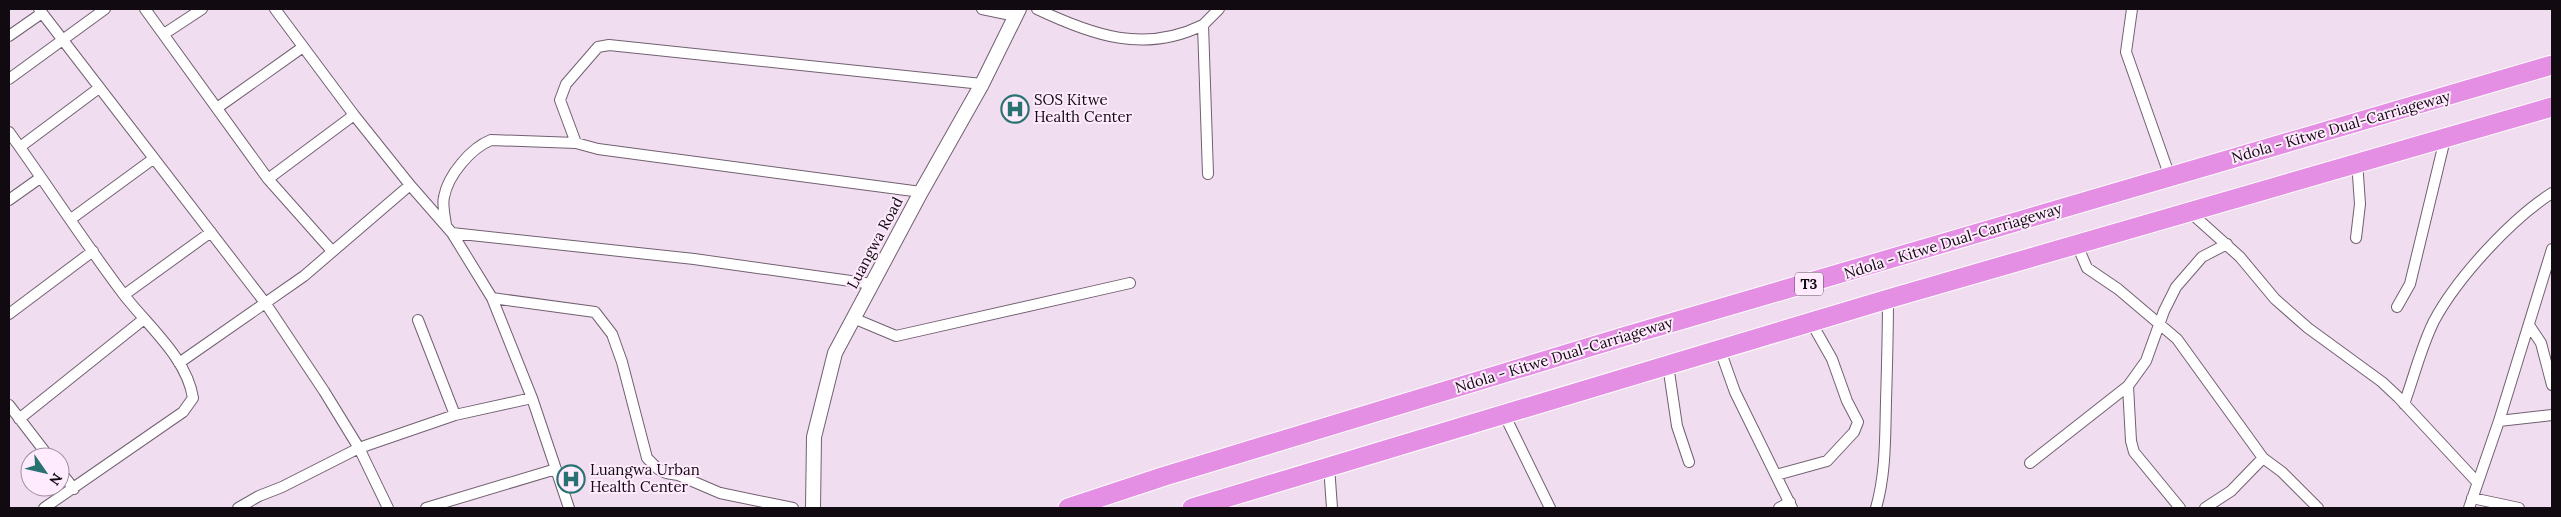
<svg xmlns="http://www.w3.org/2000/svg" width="2561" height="517" viewBox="0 0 2561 517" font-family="Lora,serif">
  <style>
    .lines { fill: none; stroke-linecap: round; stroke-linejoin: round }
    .street-casing { stroke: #726071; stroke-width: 12 }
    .secondary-casing { stroke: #726071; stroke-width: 16 }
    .highway-casing { stroke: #fff; stroke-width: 21 }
    .street { stroke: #fff; stroke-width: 10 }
    .secondary { stroke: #fff; stroke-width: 14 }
    .highway { stroke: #e48fe4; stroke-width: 19 }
    .labels { text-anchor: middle; stroke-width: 4; stroke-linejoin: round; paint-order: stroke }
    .shield { fill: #ffeafe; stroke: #584e58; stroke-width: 1 }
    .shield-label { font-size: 14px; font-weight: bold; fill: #110b11 }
    .poi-label { font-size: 15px; fill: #110b11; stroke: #ffeafe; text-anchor: start }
    .street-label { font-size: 15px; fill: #110b11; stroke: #ffeafe }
  </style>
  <rect width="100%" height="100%" fill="#f1ddf0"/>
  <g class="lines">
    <g class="street-casing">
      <path id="street" d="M39,9L266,304L324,391L359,448L455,415L532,398
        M145,9L268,179L332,251
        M275,9L354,115L410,185L452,233L492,298L532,398L569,508
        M982,9L1016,16
        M1037,9C1092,35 1144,54 1203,25L1208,174
        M2132,9L2126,52L2170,177
        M1203,25L1219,9
        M164,34L202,9
        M9,36L42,13
        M9,79L105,9
        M217,108L303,47
        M9,132C48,186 84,242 124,295C148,326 187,358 193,398L183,412L44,508
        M576,143L560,100L566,84L598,47L609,45L982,84
        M20,147L99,88
        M268,179L354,115
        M9,200L40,178
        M2191,213L2240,257L2275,299L2308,328L2382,382L2398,397L2477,482
        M71,219L153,159
        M446,225C445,217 442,205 444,197C448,175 471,148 491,140L576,143L598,149L921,192
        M452,233L694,259L872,284
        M2356,238L2360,204L2357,161
        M2077,245L2087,268L2118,289L2177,339L2263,458L2282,472L2318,508
        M124,295L211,232
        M492,298L595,312L612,334L622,362L647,458L658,469L666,473L678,475L720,493L793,508
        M2397,307L2410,284L2445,139
        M9,314L93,251
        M853,318L896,336L1130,283
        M418,320L455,415
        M2529,325L2541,343L2552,385
        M1720,350L1735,392L1792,508
        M179,363L304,276L410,185
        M1668,365L1677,426L1689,462
        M2128,386L2131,441L2134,452L2180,508
        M2404,404C2414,377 2421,347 2434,321C2457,278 2511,219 2552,193
        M9,405L49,457
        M1504,414L1550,508
        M19,419L144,319
        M2499,421L2552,415
        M2030,463L2128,386L2146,361L2164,311L2176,287L2202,257L2227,244
        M1329,466L1332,508
        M60,471L74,489
        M1776,475L1827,461L1854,432L1858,422L1847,401L1832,359L1811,322
        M2472,498L2519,508
        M238,508L259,496L282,487L359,448L388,508
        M426,508L556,469
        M1779,508L1790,502
        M1876,508C1886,473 1885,438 1886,402C1887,367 1888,333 1888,299
        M2205,508L2231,491L2263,458
        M2469,508L2499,421L2552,249"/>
    </g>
    <g class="secondary-casing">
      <path id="secondary" d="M813,508L814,437L835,353L921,192L982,84L1019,9"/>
    </g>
    <g class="highway-casing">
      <path id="highway" d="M1068,508L1165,476L1626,336L2552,65
        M1192,508L1888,299L2552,107"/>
    </g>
    <use href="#street" class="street"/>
    <use href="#secondary" class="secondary"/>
    <use href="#highway" class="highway"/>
  </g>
  <defs>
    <g id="hospital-ring" transform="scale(1.4375)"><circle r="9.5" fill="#ffeafe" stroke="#287371" stroke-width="1.5"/><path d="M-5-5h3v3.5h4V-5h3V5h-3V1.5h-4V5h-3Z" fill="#287371"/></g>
  </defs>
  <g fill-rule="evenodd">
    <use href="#hospital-ring" x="1015" y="109"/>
    <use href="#hospital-ring" x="571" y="479"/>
  </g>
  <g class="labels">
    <rect class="shield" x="1795" y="272.5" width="28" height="23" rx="4"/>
    <g class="shield-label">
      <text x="1809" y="289">T3</text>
    </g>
    <g class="poi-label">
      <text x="1034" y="105">SOS Kitwe<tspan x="1034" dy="17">Health Center</tspan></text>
      <text x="590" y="475">Luangwa Urban<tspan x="590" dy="17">Health Center</tspan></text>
    </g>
    <g class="street-label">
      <text transform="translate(2341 127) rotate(-16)" y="5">Ndola - Kitwe Dual-Carriageway</text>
      <text transform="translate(1953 241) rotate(-17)" y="5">Ndola - Kitwe Dual-Carriageway</text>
      <text transform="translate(875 243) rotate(-62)" y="5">Luangwa Road</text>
      <text transform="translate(1564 355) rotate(-17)" y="5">Ndola - Kitwe Dual-Carriageway</text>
    </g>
  </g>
  <rect width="2561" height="517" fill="none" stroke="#110b11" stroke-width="20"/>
  <g transform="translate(45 472) rotate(124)"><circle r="24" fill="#ffeafe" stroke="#a0919f"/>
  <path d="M0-4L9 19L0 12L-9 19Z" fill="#287371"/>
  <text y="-8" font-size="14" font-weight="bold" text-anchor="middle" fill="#110b11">N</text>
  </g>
</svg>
